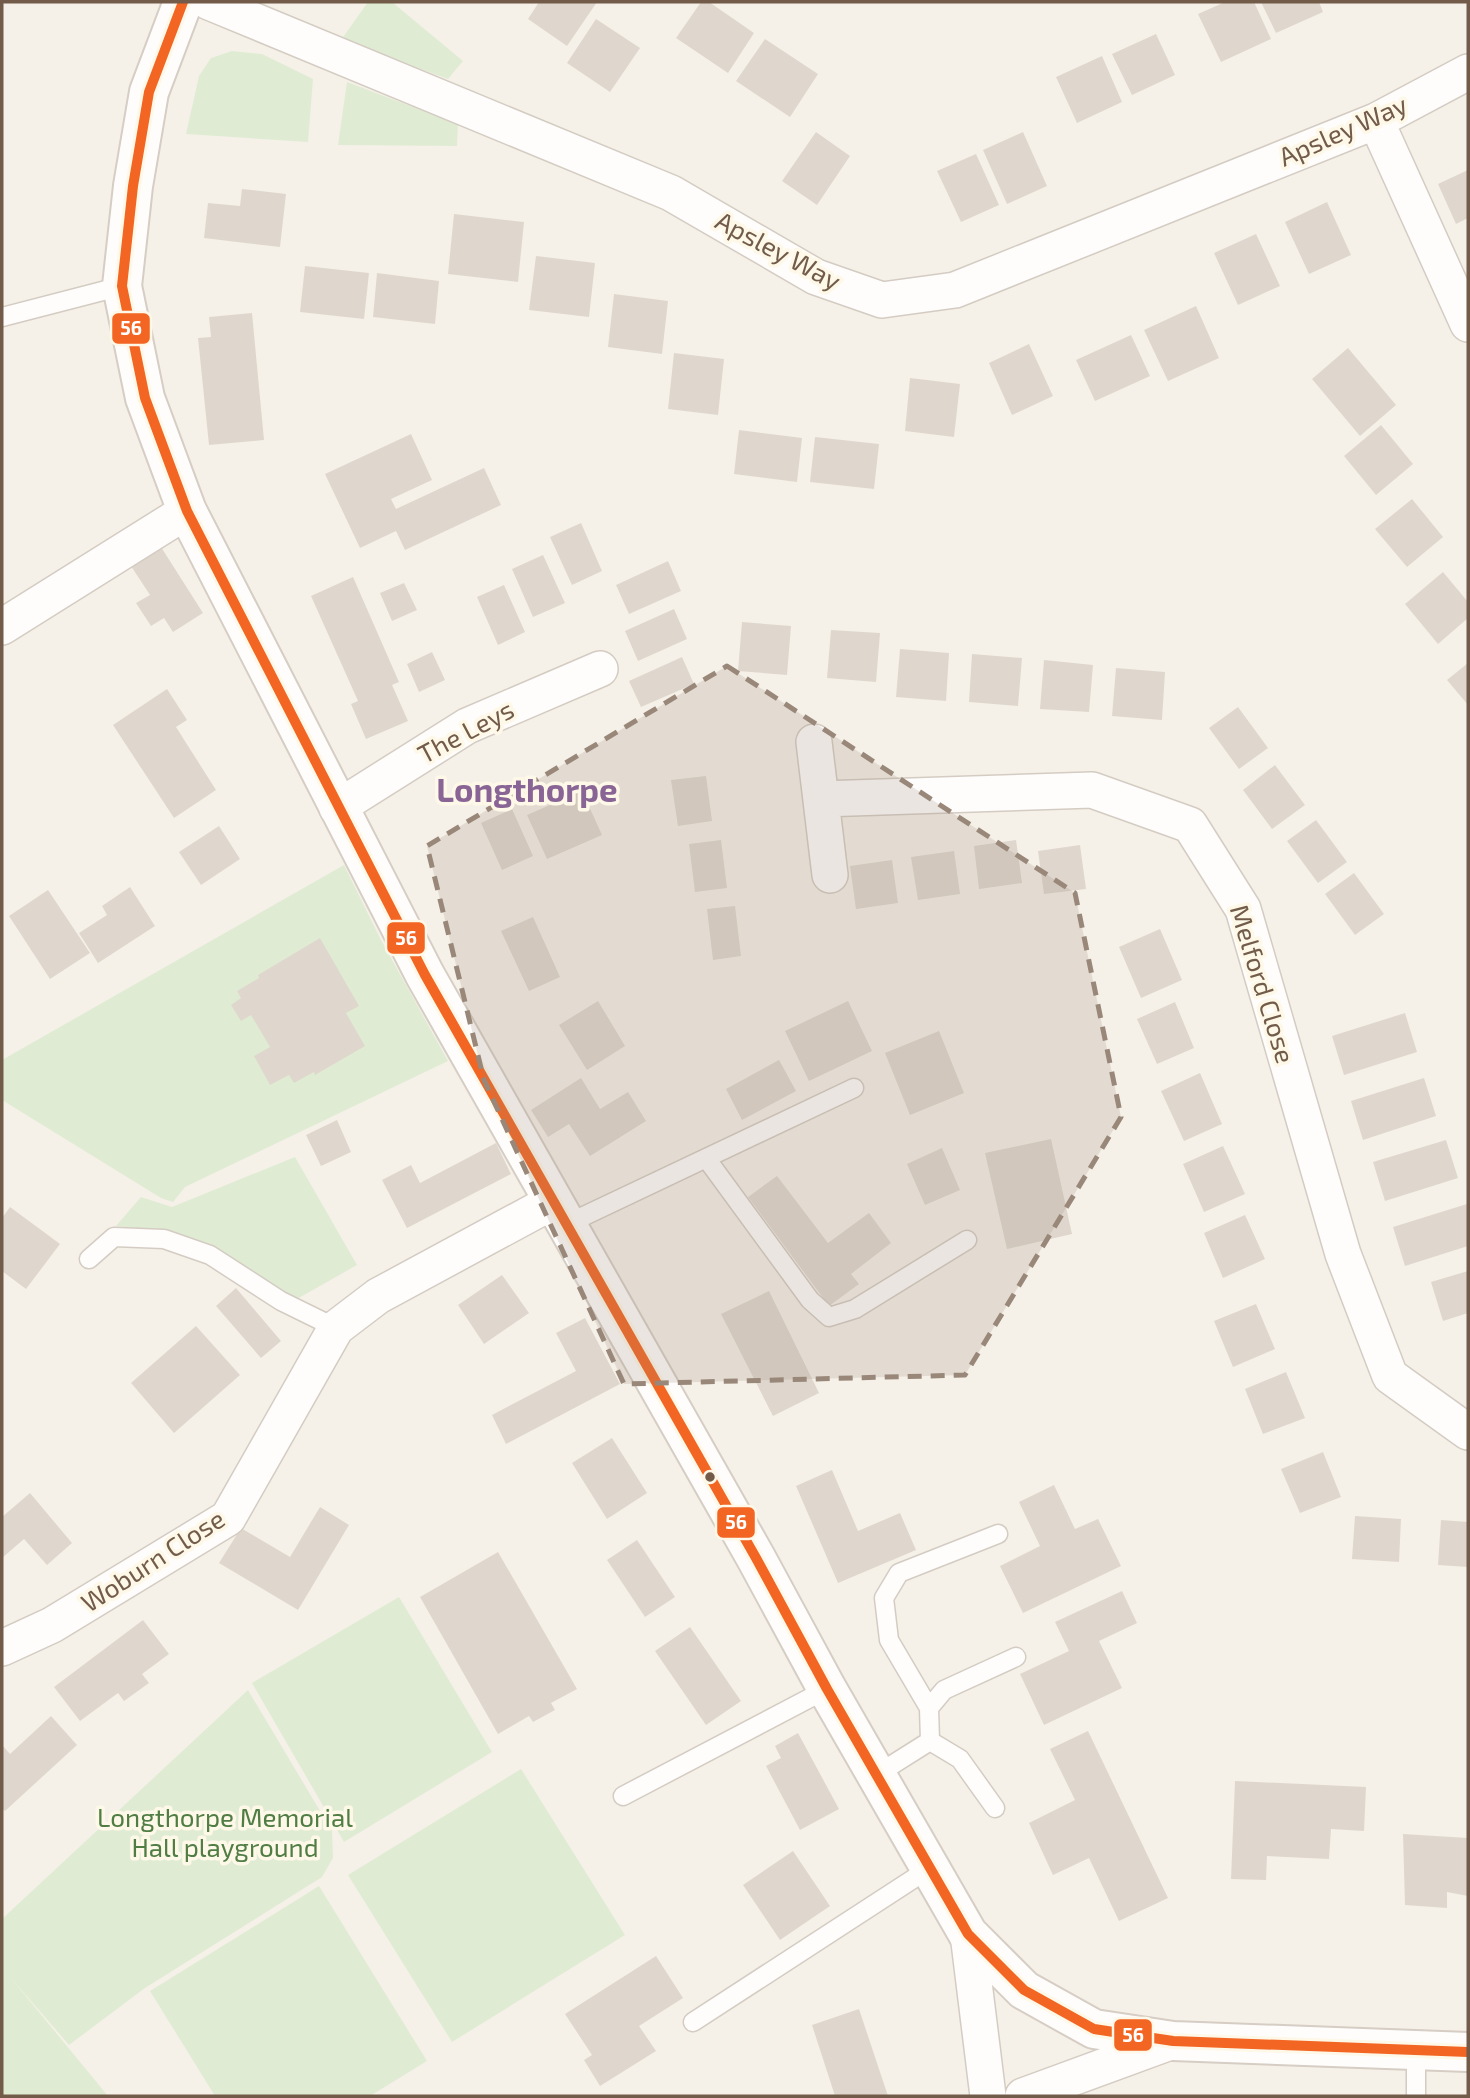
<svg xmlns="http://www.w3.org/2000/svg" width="1470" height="2098" viewBox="0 0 1470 2098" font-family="'Exo 2',sans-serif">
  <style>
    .green { fill: #dfecd3 }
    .building { fill: #dfd7cd }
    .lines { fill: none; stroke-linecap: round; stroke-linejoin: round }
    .lane-casing { stroke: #d4ccc3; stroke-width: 21 }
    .street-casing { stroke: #d4ccc3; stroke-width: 38 }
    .secondary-casing { stroke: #d6cdc4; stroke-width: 42 }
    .lane { stroke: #fefdfc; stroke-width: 18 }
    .street { stroke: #fefdfc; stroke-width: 35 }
    .secondary { stroke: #fefdfc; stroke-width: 38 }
    .bus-1-casing { stroke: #fef8e8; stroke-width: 16 }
    .bus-1 { stroke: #f26522; stroke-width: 10 }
    .marked { fill: #998879; fill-opacity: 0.2; stroke: #998879; stroke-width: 5; stroke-dasharray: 14 9; stroke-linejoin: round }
    .bus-dot { fill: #725b49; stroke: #fef8e8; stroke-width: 2.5 }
    .labels { text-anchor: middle; stroke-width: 7; stroke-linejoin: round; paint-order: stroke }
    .street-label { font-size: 26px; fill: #725b49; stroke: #fef8e8 }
    .park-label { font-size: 26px; fill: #507d44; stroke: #fef8e8 }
    .district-label { font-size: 33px; font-weight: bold; fill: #896595; stroke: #fef8e8 }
    .line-badge { stroke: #fef8e8; stroke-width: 2.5 }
    .badge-label { font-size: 19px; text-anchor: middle; font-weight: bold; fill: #fff }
  </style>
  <rect width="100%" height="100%" fill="#f5f1e8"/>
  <path class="green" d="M368,2H392L463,61L448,79L341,40Z
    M232,51L262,54L313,79L308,142L186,134L199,76L211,58Z
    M347,82L458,124L457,146L338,145Z
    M344,865L380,938L448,1061L185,1187L173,1202L161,1198L2,1100V1060Z
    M295,1157L357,1265L297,1299L208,1243L158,1230L116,1226L141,1197L172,1207Z
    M399,1597L492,1752L344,1842L252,1683Z
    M248,1690L332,1831L333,1858L322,1877L145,1988L69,2045L11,1978L108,2096H2V1919Z
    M521,1769L625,1935L452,2042L348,1875Z
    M319,1886L427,2061L370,2096H215L150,1991Z"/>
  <path class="building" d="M539,2H597L567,46L528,19Z
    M701,2H709L754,33L728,73L676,38Z
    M1225,2H1254L1271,39L1221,62L1198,14Z
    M1261,2H1319L1323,12L1276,33Z
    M596,19L640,48L610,92L567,63Z
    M1156,34L1175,75L1132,95L1112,54Z
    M765,39L818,74L790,117L736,81Z
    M1102,56L1122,102L1077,123L1056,77Z
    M816,132L850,156L817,205L782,181Z
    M1023,132L1047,186L1007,204L983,150Z
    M976,154L999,205L961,222L937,171Z
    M1468,170V218L1456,224L1438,184Z
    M242,189L286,194L280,247L204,238L208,203L240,206Z
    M1327,202L1351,255L1309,274L1285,222Z
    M454,214L524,222L518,282L448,274Z
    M1256,234L1280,286L1238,305L1214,253Z
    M536,256L595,263L589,317L529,310Z
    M305,266L369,273L364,319L300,312Z
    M377,273L439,281L435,324L373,317Z
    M614,294L668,301L662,354L608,347Z
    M1196,306L1219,358L1168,381L1144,330Z
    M252,313L264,440L209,445L198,338L211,337L209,317Z
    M1131,335L1150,376L1095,401L1076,360Z
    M1029,344L1053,396L1012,415L989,363Z
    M1348,348L1396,405L1360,436L1312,379Z
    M674,353L724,359L718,415L668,409Z
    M910,378L960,384L954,437L905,431Z
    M1381,425L1413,464L1376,495L1344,456Z
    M739,430L802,438L797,482L734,474Z
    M411,434L432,480L391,499L396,509L484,468L501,505L405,550L396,531L360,548L325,474Z
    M815,437L879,444L874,489L810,482Z
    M1412,499L1443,537L1407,567L1375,529Z
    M581,523L602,571L572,585L550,537Z
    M161,547L203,613L173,632L164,618L151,626L136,603L150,595L131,566Z
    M543,555L565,603L533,617L512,569Z
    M668,561L681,591L629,614L616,585Z
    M1443,572L1468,602V618L1438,644L1405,604Z
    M353,577L399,682L392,685L408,721L366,739L351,704L358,701L311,596Z
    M404,583L417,610L392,621L380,593Z
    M504,585L525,632L498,645L477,597Z
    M674,609L687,639L638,661L625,631Z
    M742,622L791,626L787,675L738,671Z
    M831,630L880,633L876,682L827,678Z
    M900,649L949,653L946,701L896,697Z
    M432,652L445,680L419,692L407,664Z
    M972,654L1022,658L1018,706L969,702Z
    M682,657L694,684L641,707L629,681Z
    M1044,660L1093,665L1089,712L1040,709Z
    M1468,663V705L1447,680Z
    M1116,668L1165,672L1162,720L1112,716Z
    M167,689L187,720L176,727L216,790L174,818L113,725Z
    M1238,707L1268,748L1239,769L1209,728Z
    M1275,765L1305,805L1272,829L1243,790Z
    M706,776L712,821L678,826L671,780Z
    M582,791L602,835L547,859L527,815Z
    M512,809L533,856L502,870L481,823Z
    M1316,820L1347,862L1318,883L1287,841Z
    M219,826L240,859L201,885L179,852Z
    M721,840L727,888L695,892L689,844Z
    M1016,840L1022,883L979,889L974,846Z
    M1080,845L1086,889L1044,894L1038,851Z
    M954,851L960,894L918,900L911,857Z
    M892,860L898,903L856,909L850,866Z
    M1354,873L1384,914L1355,935L1325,894Z
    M130,887L155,926L98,963L79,933L107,915L102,906Z
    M48,890L90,953L50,979L9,916Z
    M735,906L741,956L713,960L707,909Z
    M533,917L560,977L529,991L501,931Z
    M1160,929L1182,980L1141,998L1119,947Z
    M320,938L359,1006L346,1013L365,1046L315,1075L314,1072L294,1083L289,1075L270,1085L254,1056L270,1047L251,1015L241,1021L231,1005L241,998L237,991L259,978L258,975Z
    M598,1001L625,1046L587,1070L559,1025Z
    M848,1001L872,1051L809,1081L785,1031Z
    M1175,1002L1194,1048L1157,1064L1137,1019Z
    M1405,1013L1417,1052L1344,1075L1332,1036Z
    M939,1031L964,1093L910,1115L885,1053Z
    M779,1060L796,1091L742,1120L726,1089Z
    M1200,1073L1222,1124L1184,1141L1161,1091Z
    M581,1078L600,1109L628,1092L646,1121L590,1156L569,1124L548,1137L531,1110Z
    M1424,1078L1436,1116L1363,1140L1351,1101Z
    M337,1120L351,1152L321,1166L306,1135Z
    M1051,1139L1072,1234L1007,1249L985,1153Z
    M1446,1140L1458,1178L1385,1201L1373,1162Z
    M496,1143L511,1174L407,1228L382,1180L411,1165L420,1183Z
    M1223,1146L1245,1194L1204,1212L1183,1164Z
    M942,1148L960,1190L925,1205L907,1164Z
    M777,1176L828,1243L869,1213L891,1243L851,1274L859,1284L829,1306L748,1197Z
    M1467,1204L1468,1246L1405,1266L1393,1227Z
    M10,1207L60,1244L26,1289L2,1271V1218Z
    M1245,1215L1265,1259L1223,1278L1204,1233Z
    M1468,1271V1313L1443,1321L1431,1282Z
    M502,1275L529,1313L484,1344L458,1305Z
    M236,1288L281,1341L261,1358L216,1306Z
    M769,1291L819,1393L773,1416L721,1314Z
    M1256,1304L1275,1349L1233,1367L1214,1321Z
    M585,1318L620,1384L506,1444L492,1415L576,1371L556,1333Z
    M196,1326L240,1375L174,1433L131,1383Z
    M1286,1372L1305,1418L1263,1434L1245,1389Z
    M612,1438L647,1493L607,1519L572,1463Z
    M1323,1452L1341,1497L1300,1513L1281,1469Z
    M832,1470L858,1531L900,1513L916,1550L838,1583L796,1486Z
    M1054,1485L1075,1529L1098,1519L1121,1566L1023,1613L1000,1566L1040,1546L1019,1502Z
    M30,1493L72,1543L47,1565L24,1539L2,1558V1517Z
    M320,1507L349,1525L298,1610L219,1563L241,1528L290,1557Z
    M1355,1516L1401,1519L1399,1562L1352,1559Z
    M1441,1520L1468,1522V1567L1438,1565Z
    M637,1540L675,1597L645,1617L607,1560Z
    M498,1552L577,1689L551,1703L555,1710L533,1722L529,1716L498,1734L420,1597Z
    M1122,1591L1137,1623L1099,1641L1122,1688L1044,1725L1020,1674L1069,1651L1055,1622Z
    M143,1620L169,1654L142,1674L149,1683L124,1701L118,1693L80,1721L54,1687Z
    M690,1627L741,1701L706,1725L655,1651Z
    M51,1716L77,1745L5,1811L2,1808V1745L10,1754Z
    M1088,1731L1168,1898L1119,1921L1089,1858L1053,1875L1029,1823L1075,1800L1050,1749Z
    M798,1733L839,1809L800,1830L766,1766L781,1758L775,1746Z
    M1235,1781L1366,1787L1364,1831L1331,1829L1329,1859L1267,1856L1266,1880L1231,1879Z
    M1403,1834L1468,1838V1896L1447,1892V1908L1405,1905Z
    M793,1851L830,1906L780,1940L743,1885Z
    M656,1956L683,1998L639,2026L656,2051L600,2086L584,2060L592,2055L565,2014Z
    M859,2009L888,2096H835L812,2025Z"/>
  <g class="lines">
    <g class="lane-casing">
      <path id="lane" d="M2,317L122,286
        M706,1158L810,1300L829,1317L855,1309L967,1240
        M565,1225L854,1088
        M89,1259L114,1237L164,1239L210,1255L281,1301L336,1328
        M929,1708L944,1690L1016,1657
        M930,1741L960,1759L995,1808
        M876,1775L930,1741L929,1708L889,1640L884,1598L899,1573L998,1534
        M623,1796L827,1689
        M693,2022L930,1868
        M1416,2096V2050"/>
    </g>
    <g class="street-casing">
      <path id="street" d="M209,2L671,193L816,277L882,300L955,290L1376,121L1468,72
        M1376,121L1468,324
        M2,627L187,511
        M814,742L830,875
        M821,799L1092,790L1190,825L1243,909L1343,1254L1390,1376L1468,1432
        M337,808L467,726L600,669
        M2,1648L52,1625L228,1518L336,1328L378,1296L552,1202
        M968,1934L988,2096
        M1023,2096L1173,2041"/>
    </g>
    <g class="secondary-casing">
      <path id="secondary" d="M183,2L149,92L133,186L122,286L145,398L187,511L425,975L756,1558L827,1689L968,1934L1024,1990L1094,2029L1173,2041L1468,2052"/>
    </g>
    <use href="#lane" class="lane"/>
    <use href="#street" class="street"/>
    <use href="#secondary" class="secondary"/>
    <g class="bus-1-casing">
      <path id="bus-1" d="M183,2L149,92L133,186L122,286L145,398L187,511L425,975L756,1558L827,1689L968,1934L1024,1990L1094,2029L1173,2041L1468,2052"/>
    </g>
    <use href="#bus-1" class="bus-1"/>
  </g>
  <path class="marked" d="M727,666L1075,893L1121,1117L965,1375L624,1384L484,1080L427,846Z"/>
  <circle class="bus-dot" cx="710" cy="1477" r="6"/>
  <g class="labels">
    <g class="street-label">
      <text transform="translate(1343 131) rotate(-24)" y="9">Apsley Way</text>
      <text transform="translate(778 251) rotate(28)" y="9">Apsley Way</text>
      <text transform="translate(466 732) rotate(-28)" y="9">The Leys</text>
      <text transform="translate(1262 984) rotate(73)" y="9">Melford Close</text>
      <text transform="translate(153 1561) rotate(-33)" y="9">Woburn Close</text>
    </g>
    <g class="park-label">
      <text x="225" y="1827">Longthorpe Memorial<tspan x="225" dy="30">Hall playground</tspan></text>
    </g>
    <g class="district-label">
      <text x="527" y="802">Longthorpe</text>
    </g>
  </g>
  <g class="line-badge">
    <rect x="111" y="312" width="40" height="33" rx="7" fill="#f26522"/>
    <rect x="386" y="921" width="40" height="34" rx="7" fill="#f26522"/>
    <rect x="716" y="1506" width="40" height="33" rx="7" fill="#f26522"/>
    <rect x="1113" y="2018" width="40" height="34" rx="7" fill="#f26522"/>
  </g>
  <g class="badge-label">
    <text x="131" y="335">56</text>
    <text x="406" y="945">56</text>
    <text x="736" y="1529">56</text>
    <text x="1133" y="2042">56</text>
  </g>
  <rect width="1470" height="2098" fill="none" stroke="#725b49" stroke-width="7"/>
</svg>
